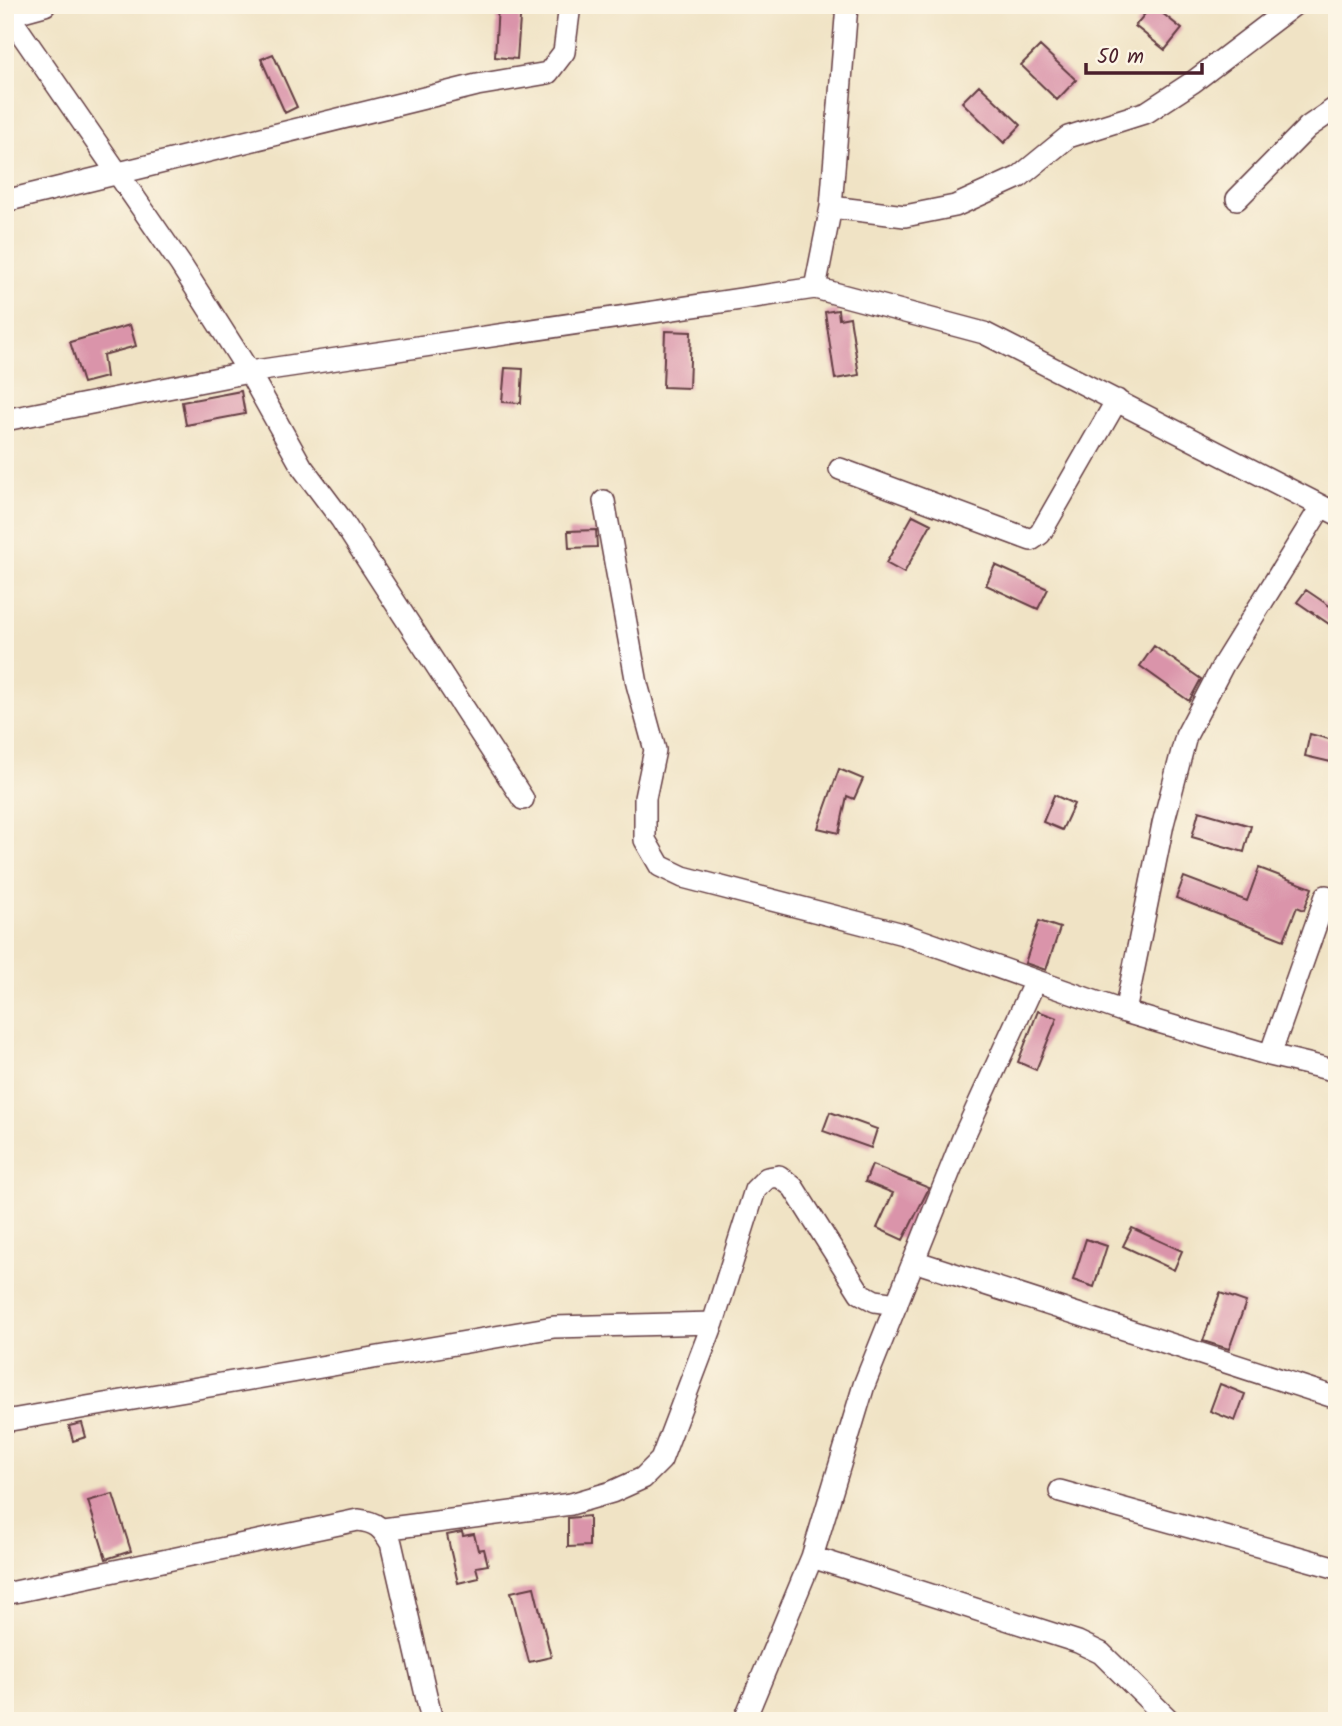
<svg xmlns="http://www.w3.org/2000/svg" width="1342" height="1726" viewBox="0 0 1342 1726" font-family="Kalam,sans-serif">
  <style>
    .building { fill: #da94aa }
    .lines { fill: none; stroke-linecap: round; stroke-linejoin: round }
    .minor-casing { stroke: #633c42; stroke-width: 24 }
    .minor { stroke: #fff; stroke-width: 21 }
  </style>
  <rect width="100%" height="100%" fill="#fcf5e5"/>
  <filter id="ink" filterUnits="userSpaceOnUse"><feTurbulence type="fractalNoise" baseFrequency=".0143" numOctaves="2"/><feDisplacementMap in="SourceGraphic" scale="14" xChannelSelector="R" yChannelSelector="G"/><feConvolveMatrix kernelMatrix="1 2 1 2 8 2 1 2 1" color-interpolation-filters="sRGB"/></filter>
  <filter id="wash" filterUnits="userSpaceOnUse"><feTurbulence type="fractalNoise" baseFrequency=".00686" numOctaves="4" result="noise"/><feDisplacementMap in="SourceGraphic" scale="28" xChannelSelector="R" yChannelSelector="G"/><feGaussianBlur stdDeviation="1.57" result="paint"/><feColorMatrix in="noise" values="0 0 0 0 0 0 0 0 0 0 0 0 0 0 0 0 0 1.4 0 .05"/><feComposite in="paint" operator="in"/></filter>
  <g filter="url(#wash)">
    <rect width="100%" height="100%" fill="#f0e3c5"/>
    <g id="blocks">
      <path class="building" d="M498,5H521L517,59L495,57Z
        M1152,5L1182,29L1165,50L1135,26Z
        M1040,46L1076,80L1057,100L1021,65Z
        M273,54L297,107L285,113L261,59Z
        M979,85L1021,125L1004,143L962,102Z
        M838,310L839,319L850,317L859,375L835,379L825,312Z
        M130,325L136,346L103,355L106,377L83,383L70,342Z
        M665,331L691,332L689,388L663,387Z
        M505,368L523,369L521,403L502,402Z
        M241,391L245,414L186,425L182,402Z
        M913,515L931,524L904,573L886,563Z
        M596,530L597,547L569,548L568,531Z
        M995,565L1048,589L1038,609L986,585Z
        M1306,590L1337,611V619L1332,626L1297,602Z
        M1154,646L1201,679L1189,701L1140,666Z
        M1310,734L1336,741L1331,762L1305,756Z
        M839,769L863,779L854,799L847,796L839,833L818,828Z
        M1054,795L1074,804L1062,830L1043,822Z
        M1199,811L1251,826L1244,852L1192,837Z
        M1259,868L1312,888L1304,910L1297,907L1284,940L1176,898L1184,877L1247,901Z
        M1039,921L1060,928L1046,970L1025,963Z
        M1038,1011L1057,1018L1036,1070L1018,1062Z
        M830,1112L877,1129L871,1148L823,1131Z
        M872,1165L929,1188L903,1240L877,1228L893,1193L865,1182Z
        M1132,1228L1182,1251L1174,1270L1123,1246Z
        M1086,1239L1107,1246L1094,1287L1073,1280Z
        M1220,1293L1246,1302L1229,1349L1203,1341Z
        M1220,1384L1245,1394L1235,1421L1210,1411Z
        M82,1423L86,1437L73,1441L69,1426Z
        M113,1494L131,1551L106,1559L88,1501Z
        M589,1516V1546L568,1547V1518Z
        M462,1532L463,1536L474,1534L478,1550L484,1549L488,1565L476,1567L479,1578L458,1583L447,1535Z
        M534,1587L551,1657L529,1662L511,1592Z"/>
    </g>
  </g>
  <g filter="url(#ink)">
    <use href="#blocks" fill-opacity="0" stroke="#633c42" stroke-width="2"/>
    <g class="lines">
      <g class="minor-casing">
        <path id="minor" d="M5,10L181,265L249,372L302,467L341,519L523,799
          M5,16L45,5
          M1237,199L1308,127L1337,107
          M5,201L477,85L548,73L564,52L570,5
          M831,207L905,216L955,206L1019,177L1068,137L1147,112L1193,82L1294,5
          M815,288L831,207L847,5
          M5,420L249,372L815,288L984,333L1337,514
          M840,469L1031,540L1040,534L1117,400
          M604,501L637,684L655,750L645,798V840L660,866L683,877L903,934L1125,1012L1270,1055L1337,1071
          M1125,1012L1163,824L1186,736L1223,665L1321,507
          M1270,1055L1326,896
          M914,1261L1337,1398
          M5,1421L554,1327L713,1323L755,1190L767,1178L779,1176L793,1187L860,1293L875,1301L897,1304
          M1060,1491L1337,1568
          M383,1529L571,1504L612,1492L643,1478L661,1460L713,1323
          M812,1557L1078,1642L1101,1653L1170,1721
          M5,1594L358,1520C376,1522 382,1528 391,1543L432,1721
          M744,1721L812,1557L864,1385L963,1138L1035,981"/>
      </g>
      <use href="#minor" class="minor"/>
    </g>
  </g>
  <rect width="1342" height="1726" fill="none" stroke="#fcf5e5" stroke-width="28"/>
  <path d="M1086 63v10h116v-10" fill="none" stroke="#4a1f2b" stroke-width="3.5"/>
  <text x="1097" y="63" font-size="21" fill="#4a1f2b" stroke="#fcf5e5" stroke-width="5" paint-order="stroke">50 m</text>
</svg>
